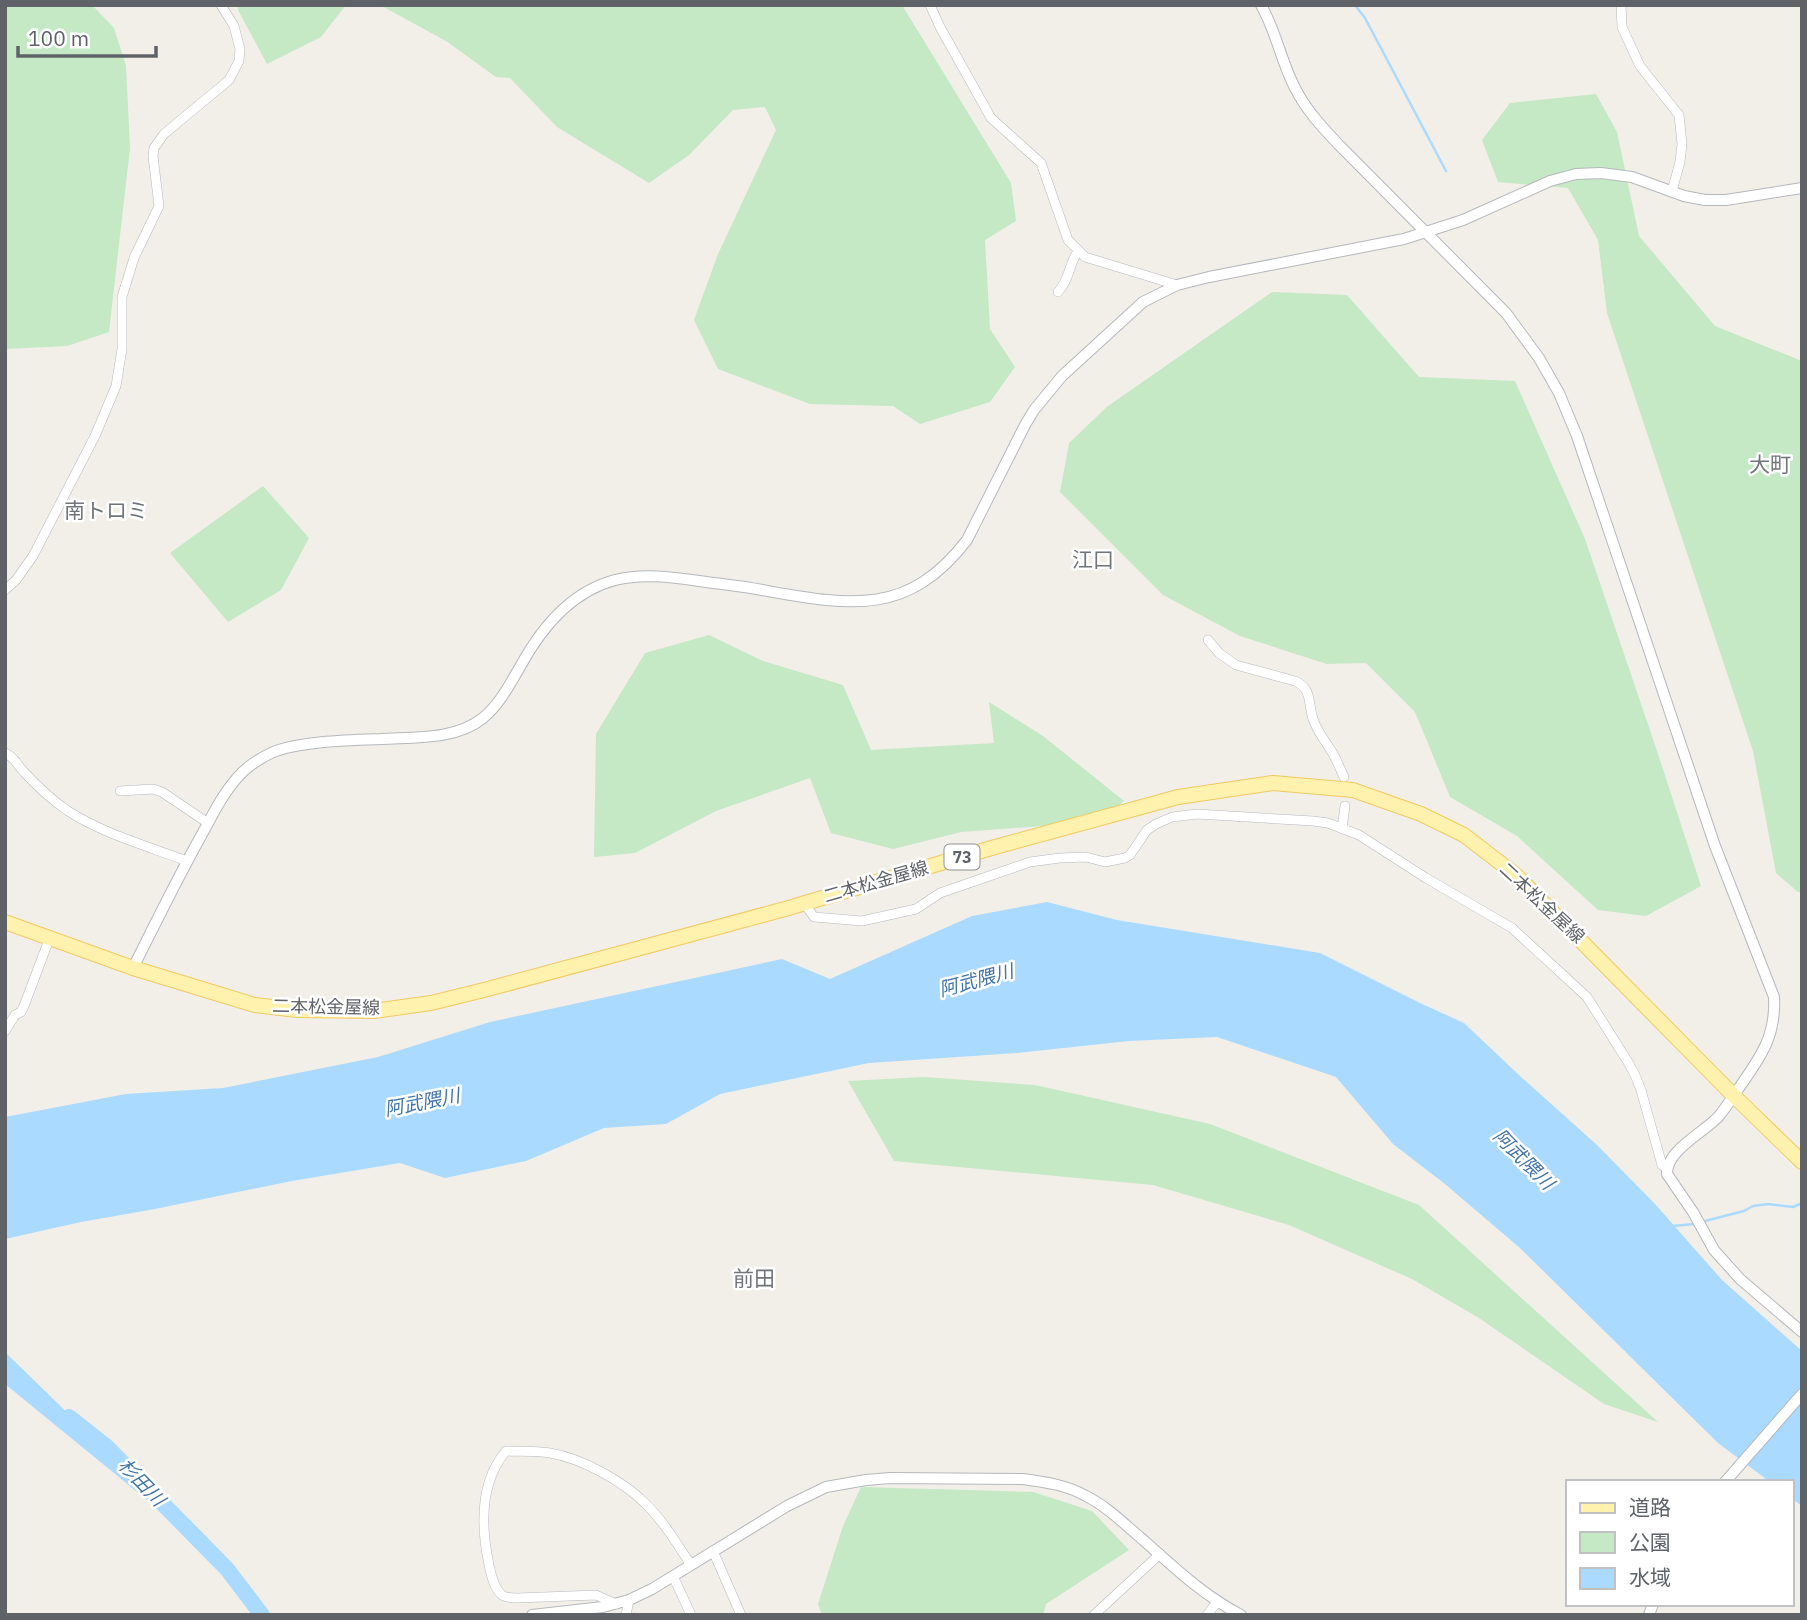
<svg xmlns="http://www.w3.org/2000/svg" width="1807" height="1620" viewBox="0 0 1807 1620" font-family="'IBM Plex Sans','Noto Sans JP',sans-serif">
  <style>
    .green { fill: #c5e8c5 }
    .water { fill: #aadaff }
    .lines { fill: none; stroke-linecap: round; stroke-linejoin: round }
    .stream { stroke: #aadaff; stroke-width: 2.5 }
    .river { stroke: #aadaff; stroke-width: 16 }
    .minor-casing { stroke: #b5b8bc; stroke-width: 10 }
    .tertiary-casing { stroke: #b5b8bc; stroke-width: 12 }
    .primary-casing { stroke: #f2c960; stroke-width: 16 }
    .minor { stroke: #fff; stroke-width: 9 }
    .tertiary { stroke: #fff; stroke-width: 10 }
    .primary { stroke: #fff2af; stroke-width: 14 }
    .labels { text-anchor: middle; stroke-width: 5; stroke-linejoin: round; paint-order: stroke }
    .shield { fill: #fff; stroke: #8f9295; stroke-width: 2 }
    .shield-label { font-size: 16px; font-weight: bold; fill: #5f6368 }
    .street-label { font-size: 18px; fill: #5f6368; stroke: #fff }
    .water-label { font-size: 19px; font-style: italic; fill: #4174aa; stroke: #fff }
    .quarter-label { font-size: 21px; fill: #70757a; stroke: #fff }
  </style>
  <rect width="100%" height="100%" fill="#f1efe8"/>
  <path class="green" d="M5,5H92L114,28L126,66L130,148L109,332L67,346L5,349Z
    M238,5H346L321,37L267,64L238,10Z
    M380,5H902L1011,183L1016,221L985,240L990,329L1015,367L990,402L920,424L893,406L810,404L718,369L694,320L718,254L776,130L765,107L733,110L689,155L649,183L557,127L510,78L496,77L446,41Z
    M1596,94L1617,132L1639,236L1715,326L1802,361V892H1798L1776,873L1753,751L1607,313L1598,240L1568,188L1498,182L1482,140L1510,103Z
    M1272,292L1347,295L1419,377L1515,381L1585,539L1658,754L1701,886L1646,916L1598,910L1517,836L1450,797L1415,712L1366,663L1327,664L1240,636L1163,595L1060,492L1069,443L1108,406Z
    M263,486L309,538L281,590L228,622L170,553Z
    M709,635L763,661L843,685L871,750L994,743L989,702L1043,736L1124,801L1097,822L961,832L893,849L831,833L810,778L716,811L635,853L594,857L596,734L645,653Z
    M924,1077L1035,1085L1210,1124L1419,1205L1658,1422L1604,1404L1479,1318L1412,1279L1289,1225L1153,1185L894,1161L848,1081Z
    M861,1487L1033,1492L1092,1511L1129,1550L1046,1604L1043,1615H822L818,1604L843,1526Z"/>
  <path class="water" d="M1047,902L1117,920L1320,953L1420,1003L1464,1023L1520,1076L1597,1145L1655,1204L1722,1280L1802,1351V1506L1791,1498V1482H1770L1718,1443L1520,1248L1445,1184L1393,1144L1336,1077L1217,1037L1129,1041L1017,1053L869,1063L720,1094L666,1124L604,1128L526,1161L445,1178L400,1163L292,1181L155,1209L81,1222L5,1239V1117L126,1094L223,1088L378,1057L490,1022L782,959L830,979L972,916Z
    M5,1352L207,1549L5,1384Z"/>
  <g class="lines">
    <path class="stream" d="M1355,5L1365,18L1446,171
      M1701,1222L1744,1211L1753,1206L1768,1204L1793,1207L1802,1203
      M1673,1226L1694,1224"/>
    <path class="river" d="M69,1417L107,1447L227,1569L262,1615"/>
    <g class="minor-casing">
      <path id="minor" d="M930,5L940,27L991,118L1041,163L1068,240L1085,257L1177,285
        M1621,5L1622,27L1640,66L1679,115L1682,144L1680,162L1672,191
        M1058,292C1069,281 1069,264 1078,251
        M5,590L16,580L33,556L95,436L116,386L122,349V297L134,258L159,206L153,156L154,148L164,134L229,80L239,61L240,49L234,26L221,5
        M1208,640L1219,653L1236,665L1295,681C1312,688 1308,703 1313,719C1317,731 1325,741 1332,752C1337,760 1340,769 1344,777
        M5,753C15,757 17,765 24,772C37,786 52,800 68,811C104,834 147,846 187,861
        M120,791L153,789L162,792L208,823
        M1342,829L1345,806
        M804,903L814,917L862,921L916,909L940,893L1030,862L1060,858L1086,857L1105,862L1125,858L1130,855L1147,830L1156,824L1172,817L1197,814L1313,821L1328,823L1359,835L1426,878L1512,928L1587,997L1628,1062L1635,1075L1641,1090L1662,1165L1667,1169
        M5,1031L15,1015L21,1012L24,1006L50,937
        M713,1551L741,1615
        M673,1576L691,1615
        M616,1604L596,1595L517,1598C512,1598 506,1598 502,1595C494,1589 491,1574 489,1565C481,1527 479,1483 506,1451C520,1451 536,1451 550,1453C581,1458 623,1481 646,1504C664,1522 677,1544 691,1565
        M626,1615L629,1600
        M1094,1615L1160,1554
        M1207,1615L1217,1602"/>
    </g>
    <g class="tertiary-casing">
      <path id="tertiary" d="M1261,5C1276,31 1281,61 1295,88C1306,110 1322,127 1339,145L1506,313L1539,358L1559,393L1577,436L1715,846L1774,997C1776,1035 1762,1055 1741,1085C1734,1095 1727,1106 1719,1116C1705,1132 1666,1150 1667,1174L1693,1212L1714,1250L1740,1279L1802,1332
        M133,968C155,924 177,879 201,836C212,816 222,795 237,778C246,767 259,759 271,753C298,741 351,740 381,739C414,737 456,740 483,718C500,704 509,685 520,667C541,628 570,592 615,580C643,573 671,577 699,581C720,584 741,586 762,590C848,605 907,618 967,540L1025,425L1034,410L1062,376L1143,302L1177,285L1209,277L1404,239L1463,220L1550,181L1576,174L1601,173L1632,177L1684,196L1705,200H1726L1802,188
        M1725,1482L1802,1394
        M532,1615L603,1607L629,1600L652,1589L787,1506L826,1487L866,1480L890,1478L1023,1479C1045,1482 1067,1485 1086,1496C1104,1505 1119,1519 1134,1532C1168,1561 1200,1594 1241,1615
        M1649,1615L1653,1604"/>
    </g>
    <g class="primary-casing">
      <path id="primary" d="M5,922L133,968L255,1005L297,1010L374,1011L431,1003L488,989L785,909L995,847L1178,797L1273,783L1353,790L1421,814L1464,835L1516,875L1733,1095L1802,1162"/>
    </g>
    <use href="#minor" class="minor"/>
    <use href="#tertiary" class="tertiary"/>
    <use href="#primary" class="primary"/>
  </g>
  <g class="labels">
    <rect class="shield" x="944.5" y="844.5" width="35" height="25" rx="5"/>
    <g class="shield-label">
      <text x="962" y="863">73</text>
    </g>
    <g class="street-label">
      <text transform="translate(876 882) rotate(-16)" y="6">二本松金屋線</text>
      <text transform="translate(1542 903) rotate(43)" y="6">二本松金屋線</text>
      <text transform="translate(326 1007) rotate(1)" y="6">二本松金屋線</text>
    </g>
    <g class="water-label">
      <text transform="translate(976 980) rotate(-15)" y="7">阿武隈川</text>
      <text transform="translate(422 1102) rotate(-11)" y="7">阿武隈川</text>
      <text transform="translate(1524 1159) rotate(45)" y="7">阿武隈川</text>
      <text transform="translate(142 1482) rotate(46)" y="7">杉田川</text>
    </g>
    <g class="quarter-label">
      <text x="1770" y="472">大町</text>
      <text x="106" y="518">南トロミ</text>
      <text x="1093" y="567">江口</text>
      <text x="754" y="1286">前田</text>
    </g>
  </g>
  <rect width="1807" height="1620" fill="none" stroke="#5f6368" stroke-width="14"/>
  <rect x="1566" y="1480" width="228" height="126" fill="#ffffff" stroke="#bfc1c3" stroke-width="2"/>
  <rect x="1580" y="1503" width="35" height="10" fill="#fff2af" stroke="#bfc1c3" stroke-width="2"/>
  <text x="1629" y="1515" font-size="21" fill="#5f6368">道路</text>
  <rect x="1580" y="1532" width="35" height="21" fill="#c5e8c5" stroke="#bfc1c3" stroke-width="2"/>
  <text x="1629" y="1550" font-size="21" fill="#5f6368">公園</text>
  <rect x="1580" y="1568" width="35" height="21" fill="#aadaff" stroke="#bfc1c3" stroke-width="2"/>
  <text x="1629" y="1585" font-size="21" fill="#5f6368">水域</text>
  <path d="M18 46v10h138v-10" fill="none" stroke="#5f6368" stroke-width="3.5"/>
  <text x="28" y="46" font-size="21" fill="#5f6368" stroke="#ffffff" stroke-width="5" paint-order="stroke">100 m</text>
</svg>
